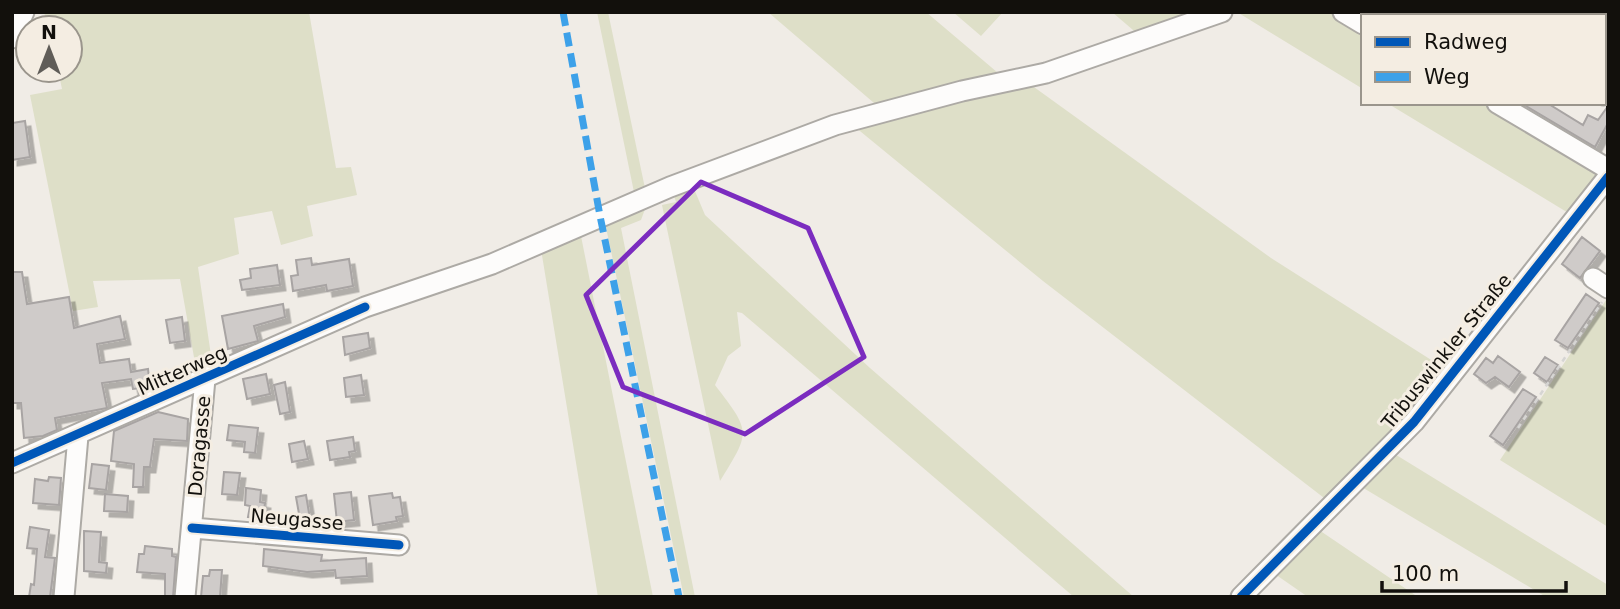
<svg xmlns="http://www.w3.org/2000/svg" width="1620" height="609" viewBox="0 0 1620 609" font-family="'DejaVu Sans',sans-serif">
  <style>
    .green { fill: #dedfc8 }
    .building { fill: #cfcbc9; stroke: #a8a4a3; stroke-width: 2; filter: url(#shadow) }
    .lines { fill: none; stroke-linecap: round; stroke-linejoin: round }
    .minor-casing { stroke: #adaaa5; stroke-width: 23 }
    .path { stroke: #d6d5d3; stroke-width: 2.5; stroke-dasharray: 5 5; stroke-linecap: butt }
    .minor { stroke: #fdfcfb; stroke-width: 19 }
    .quiet { stroke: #3da1e9; stroke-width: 7; stroke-dasharray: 14 7; stroke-linecap: butt }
    .cycleway-casing { stroke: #f4ede2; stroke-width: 13 }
    .cycleway { stroke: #0057b8; stroke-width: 9 }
    .marked { fill: none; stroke: #7b2cbf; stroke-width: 5; stroke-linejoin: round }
    .labels { text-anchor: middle; stroke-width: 6; stroke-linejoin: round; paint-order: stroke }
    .street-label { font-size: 19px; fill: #12100c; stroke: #f4ede2 }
  </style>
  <defs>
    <filter id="shadow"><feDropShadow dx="5.5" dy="5.5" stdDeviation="0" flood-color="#0004"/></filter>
  </defs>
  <rect width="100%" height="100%" fill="#f0ece6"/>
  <path class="green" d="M44,12H309L336,168L351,167L357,195L307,206L313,236L281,245L272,211L234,218L239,254L198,267L213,369L197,374L180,279L93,281L98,307L73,311L30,95L62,89L58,70H70V28H48Z
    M597,12H608L646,193L635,197Z
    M768,12H926L1004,78L881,109Z
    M953,12H1003L981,36Z
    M1112,12H1233L1147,42Z
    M1237,12H1333L1363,30V89Z
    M1027,82L1271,258L1447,370L1418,407L1328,501L1043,281L855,127Z
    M1387,103H1486L1602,172L1570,214Z
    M692,184L705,215L870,368L1134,597H1074L742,313L737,312L741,346L728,356L715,385C751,432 751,431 720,481L662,205L676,202L672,189Z
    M648,201L641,220L621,228L695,597H684L604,218Z
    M578,221L653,597H598L539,237Z
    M1608,297V527L1500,460Z
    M1393,453L1608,585V597H1546L1360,486Z
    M1316,528L1418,597H1308L1272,572Z"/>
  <path class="building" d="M1521,103H1547L1583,125L1588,115L1598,120L1608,106V123L1595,147Z
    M25,121L30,157L12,160V123Z
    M1582,237L1600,251L1580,278L1562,264Z
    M311,258L312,265L349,259L353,286L327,291L326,285L293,291L291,276L298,275L296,260Z
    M277,265L280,285L242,290L240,280L251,278L250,269Z
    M12,272H22L27,304L69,297L74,328L120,316L125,339L97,344L100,363L129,359L131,372L148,369L150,387L133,389L131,379L102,383L107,408L55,418L57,430L43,436L24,438L21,403H12Z
    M1586,294L1599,303L1568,348L1555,340Z
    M283,304L285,317L254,326L258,341L228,349L222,316Z
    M182,317L185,341L170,343L166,320Z
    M368,333L370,348L345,355L343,337Z
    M1498,356L1520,372L1509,387L1495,377L1486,383L1474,374L1486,358L1493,363Z
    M1545,357L1558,365L1547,382L1534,373Z
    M266,374L270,394L247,399L243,379Z
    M361,375L364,395L346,397L344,378Z
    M285,382L290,412L280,414L274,385Z
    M1523,389L1536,397L1503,445L1490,436Z
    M158,412L188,419L187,441L154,439L150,467H144L143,487H133L134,464L111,461L114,431Z
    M229,425L258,428L255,453L244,452L245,442L227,440Z
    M353,437L355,451L349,452L350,457L330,460L327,441Z
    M304,441L308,459L292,462L289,444Z
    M92,464L109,466L106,490L89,488Z
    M224,472L240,473L237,495L222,494Z
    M49,477L61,478L59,505L33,503L35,479L48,481Z
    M246,488L261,490L260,502L265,503L263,518L248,517L250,506L245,505Z
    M351,492L354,520L337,522L334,494Z
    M392,493L393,498L400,497L403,516L396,517L397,521L373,525L369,496Z
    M105,494L128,496L127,512L104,511Z
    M306,495L311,525H301L296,497Z
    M30,527L49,530L45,557L55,558L50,597H29L31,584L34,585L37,549L27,548Z
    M84,531L101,532L99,562L107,563L106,573L84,571Z
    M145,546L172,549V556L176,557L173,597H165V574L137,572L139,554H144Z
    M264,549L322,555L321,561L366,558L367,576L336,578L335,570L307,572L263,566Z
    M210,570H222L220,597H201L203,576H209Z"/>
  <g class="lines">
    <g class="minor-casing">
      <path id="minor" d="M1343,12L1363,24
        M1544,12L1550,16
        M1486,16L1489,12
        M12,38L24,12
        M1604,47L1608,49
        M1604,95L1608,88
        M1497,103L1608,169
        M1593,278L1608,288
        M12,463L365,307L492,264L670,187L835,125L962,91L1046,73L1222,12
        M192,528L399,545
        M64,597L78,436
        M185,597L205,379
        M1241,597L1414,422L1608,177"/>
    </g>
    <path class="path" d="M1518,428L1602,302"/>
    <use href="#minor" class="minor"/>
    <path class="quiet" d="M563,12L600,216L679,597"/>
    <g class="cycleway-casing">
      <path id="cycleway" d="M12,463L365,307
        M192,528L399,545
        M1241,597L1414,422L1608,177"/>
    </g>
    <use href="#cycleway" class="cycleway"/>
  </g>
  <path class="marked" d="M701,182L808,228L864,357L745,434L623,387L586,295Z"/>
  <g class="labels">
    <g class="street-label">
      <text transform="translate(1446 351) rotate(-51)" y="7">Tribuswinkler Straße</text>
      <text transform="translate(182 370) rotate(-24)" y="7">Mitterweg</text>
      <text transform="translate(199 446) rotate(-85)" y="7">Doragasse</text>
      <text transform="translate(297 519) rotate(5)" y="7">Neugasse</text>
    </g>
  </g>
  <rect width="1620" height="609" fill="none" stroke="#12100c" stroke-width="28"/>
  <rect x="1361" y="14" width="245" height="91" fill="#f4ede2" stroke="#9a958c" stroke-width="2"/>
  <rect x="1375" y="37" width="35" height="10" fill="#0057b8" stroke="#9a958c" stroke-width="2"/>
  <text x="1424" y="49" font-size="21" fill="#12100c">Radweg</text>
  <rect x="1375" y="72" width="35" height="10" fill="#3da1e9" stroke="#9a958c" stroke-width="2"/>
  <text x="1424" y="84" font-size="21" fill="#12100c">Weg</text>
  <g transform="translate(49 49)"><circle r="33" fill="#f4ede2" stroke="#9a958c" stroke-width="2"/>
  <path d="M0-5L12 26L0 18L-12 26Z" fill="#605d58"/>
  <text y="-10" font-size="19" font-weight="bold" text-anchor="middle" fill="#12100c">N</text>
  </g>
  <path d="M1382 581v10h184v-10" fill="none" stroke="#12100c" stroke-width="3.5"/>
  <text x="1392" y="581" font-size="21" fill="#12100c" stroke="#f4ede2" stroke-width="5" paint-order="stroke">100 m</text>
</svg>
